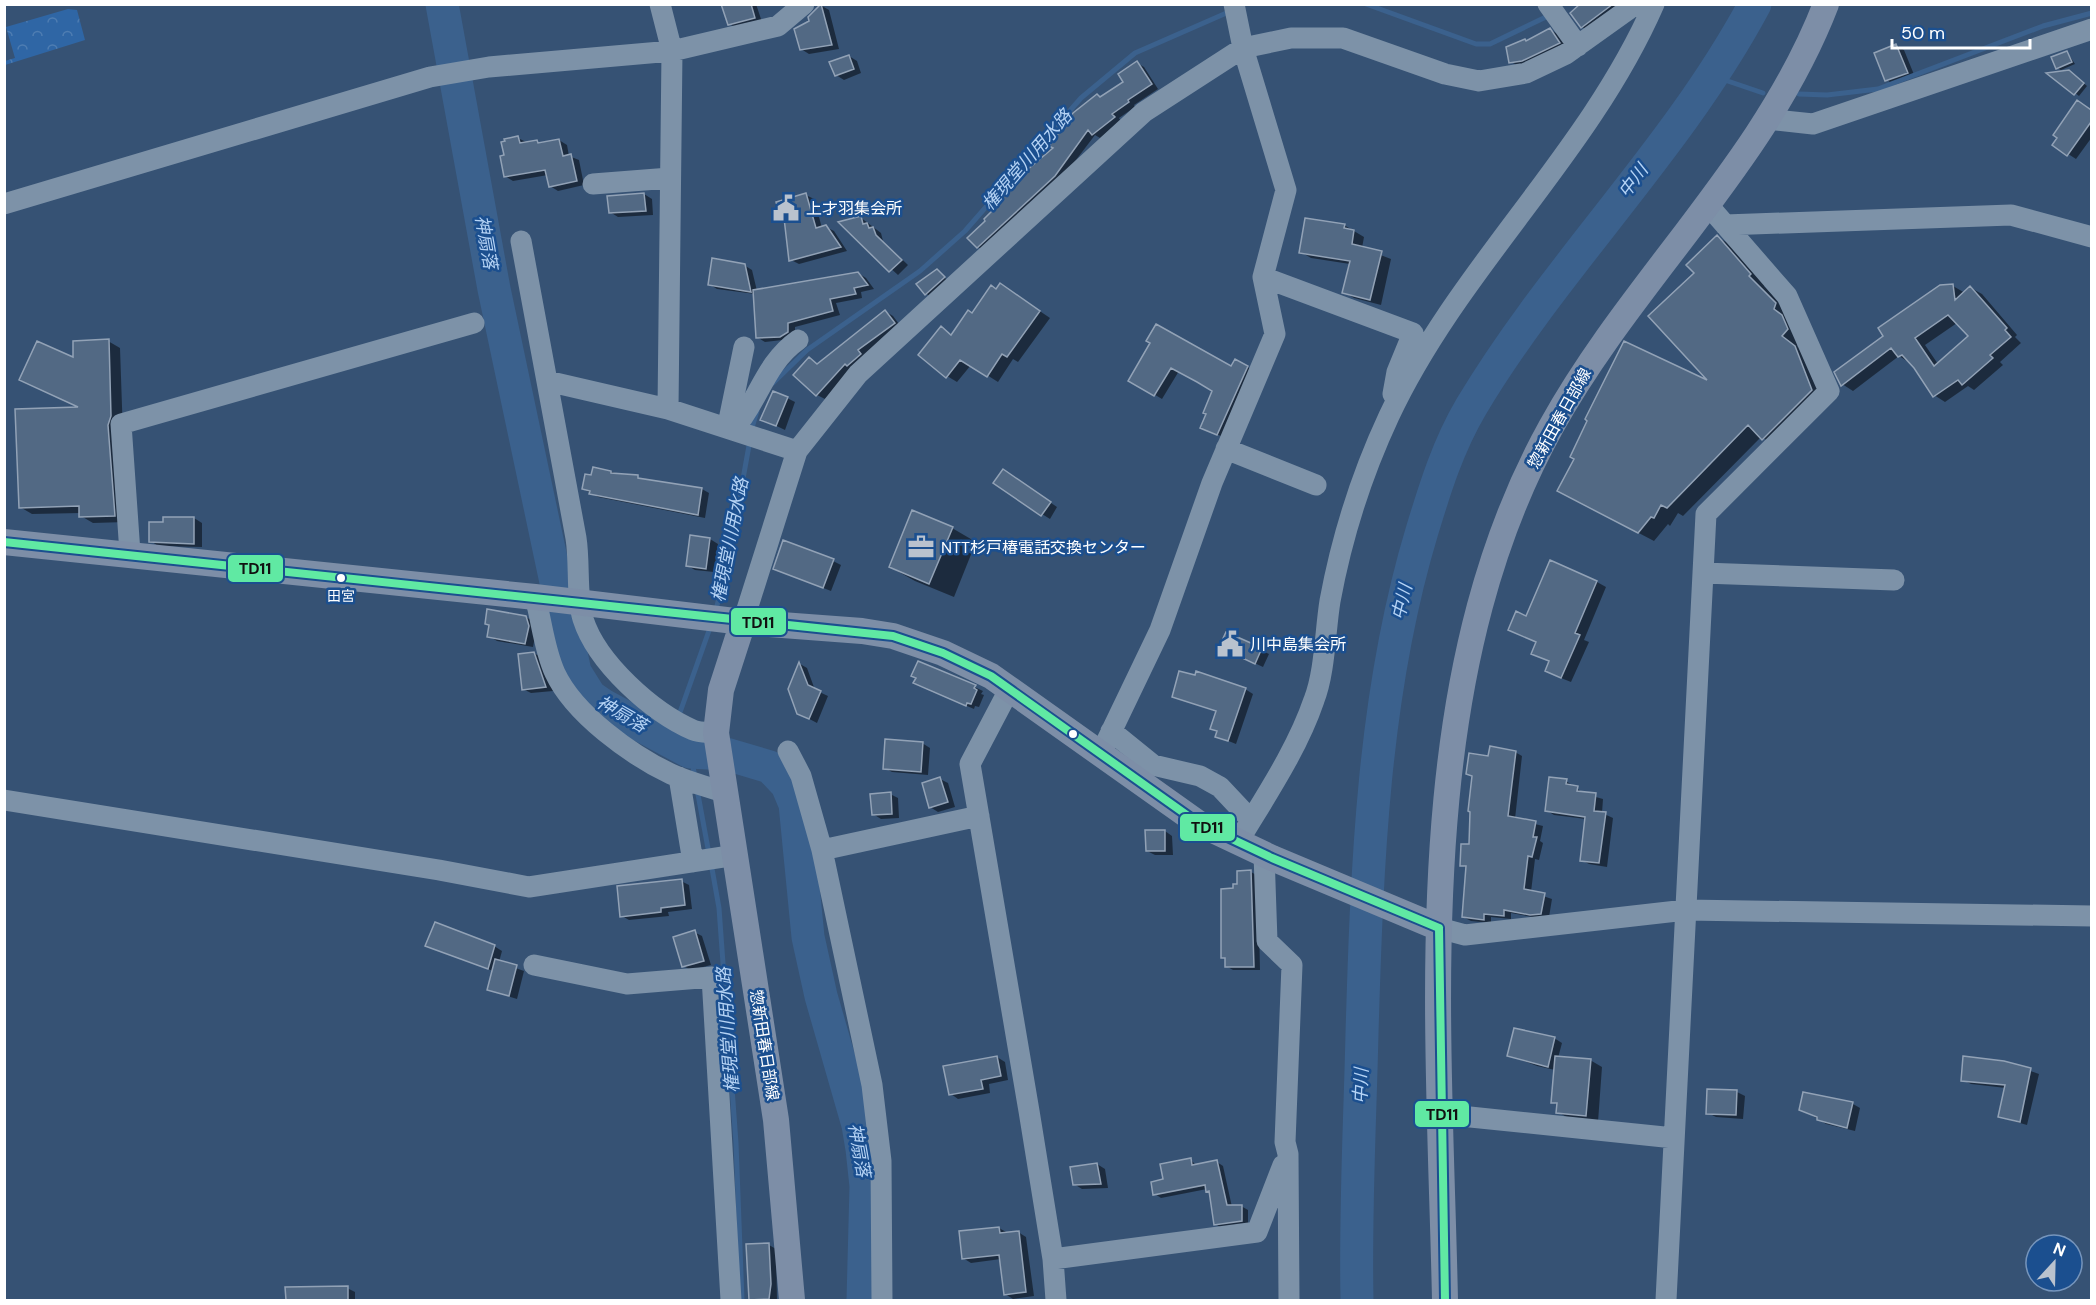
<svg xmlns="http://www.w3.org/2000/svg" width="2096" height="1305" viewBox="0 0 2096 1305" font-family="'DM Sans','Noto Sans JP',sans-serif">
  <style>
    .forest { fill: url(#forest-crowns) }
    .shadow { fill: #0007; fill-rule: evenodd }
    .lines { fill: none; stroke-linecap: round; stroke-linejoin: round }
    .stream { stroke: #3b618d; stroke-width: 5 }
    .river { stroke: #3b618d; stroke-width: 33 }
    .building { fill: #526984; stroke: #92a2b6; stroke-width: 1.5; fill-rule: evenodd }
    .minor { stroke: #7d92a8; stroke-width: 21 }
    .major { stroke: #7d8ea7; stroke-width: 26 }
    .bus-1-casing { stroke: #1b4f8f; stroke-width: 12 }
    .bus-1 { stroke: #60e9a3; stroke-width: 8 }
    .bus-dot { fill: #fff; stroke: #1b4f8f; stroke-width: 2 }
    .labels { text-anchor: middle; stroke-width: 5; stroke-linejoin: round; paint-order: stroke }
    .bus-label { font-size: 14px; fill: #fff; stroke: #1b4f8f }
    .poi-label { font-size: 16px; fill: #fff; stroke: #1b4f8f; text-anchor: start }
    .street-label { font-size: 16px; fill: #fff; stroke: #1b4f8f }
    .water-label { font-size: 18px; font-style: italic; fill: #b5d3f5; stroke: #1b4f8f }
    .line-badge { stroke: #1b4f8f; stroke-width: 2 }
    .pale-badge-label { font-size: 16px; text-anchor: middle; font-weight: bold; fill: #111 }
  </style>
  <defs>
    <pattern id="forest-crowns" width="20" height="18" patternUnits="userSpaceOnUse" patternTransform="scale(1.5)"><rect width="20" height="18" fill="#2f66a5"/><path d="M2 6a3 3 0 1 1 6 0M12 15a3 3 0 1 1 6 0" fill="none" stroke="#4e7db2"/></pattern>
  </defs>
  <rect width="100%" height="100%" fill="#365274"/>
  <path class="forest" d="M68,9L77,10L85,40L5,65V61L15,58L6,27Z"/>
  <path class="shadow" d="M723,4H756L762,22L737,28L729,24Z
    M1582,4H1628L1591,32L1582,27Z
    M822,6L829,10L839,49L809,54L801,49L811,21L810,18Z
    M1550,30L1558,34L1567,47L1519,66L1511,62Z
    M1896,45L1904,50L1915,77L1894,85L1887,80Z
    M2067,52L2075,64L2061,70L2057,68Z
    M849,56L857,61L861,73L844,80L836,75Z
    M1137,63L1144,67L1158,89L1134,105L1135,107L1119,118L1121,121L1100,138L1095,135L1057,185L985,251L978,247L1055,148L1101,98L1125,82Z
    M2050,74H2073L2087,86L2079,96Z
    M2085,107L2092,111V137L2076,159L2054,145Z
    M518,138L526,142L537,141L541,144L559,140L567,145L569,156L579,160L584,185L558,191L550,186L548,175L513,181L505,176L506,157Z
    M644,194L652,199L653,215L618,217L610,212Z
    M806,195L814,199L822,228L826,227L834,231L847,251L799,264L791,260L786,220L782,218Z
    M860,217L881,233L883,241L908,265L898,275L841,223Z
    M1344,225L1364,237L1362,248L1391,259L1381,305L1354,298L1344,292L1350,264L1311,258L1301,252Z
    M1717,237L1733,246L1766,284L1764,286L1791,313L1803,339L1797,346L1811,357L1827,400L1779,447L1761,437L1683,516L1678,513L1670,526L1668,524L1654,541L1574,499L1713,385L1696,273Z
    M744,265L752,270L757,291L858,273L866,278L874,289L861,292L862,298L836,303L840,315L795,327V336L791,339L765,342L757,337L755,294L717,289L709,284Z
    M940,273L947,280L929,296L918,285Z
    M1001,285L1050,318L1018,362L1013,359L998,382L971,365L957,382L947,376L941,328L953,335Z
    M1953,286L1965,293L1971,288L1982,294L2017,335L2015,337L2021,343L2000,362L2003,365L1974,390L1968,386L1945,402L1934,395L1910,363L1899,356L1853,391L1842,384ZM1957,323L1970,336L1938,364L1925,345Z
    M885,311L893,316L902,328L825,399L817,395L809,359L819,365Z
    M108,341L120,348L126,522L93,523L81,516V513L32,514L20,507L81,408L21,380L75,360Z
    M1152,343L1232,368L1236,361L1255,371L1225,438L1210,431L1214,391L1179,371L1162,399L1130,380Z
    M787,398L795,402L785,430L762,419Z
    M611,472L637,477L645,481L702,489L709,493L705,518L598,497L583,489Z
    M1011,476L1057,507L1050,519L1042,514Z
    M165,518H194L202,523V547L158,546L151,541L165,524Z
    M952,528L976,542L954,597L915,581L890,567Z
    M710,539L718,544L714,572L695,570L688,566Z
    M833,561L841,565L831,591L783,572Z
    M1597,582L1606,587L1584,640L1589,642L1571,682L1556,676L1550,662L1533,653L1538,643L1520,635L1527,618Z
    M526,617L534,622L536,631L533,647L497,641L489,636L491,626L486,623Z
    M1227,634L1269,654L1263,667L1229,651Z
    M534,653L542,658L553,691L531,693L523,689Z
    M923,663L983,691L981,694L984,695L979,707L975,706L974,709L923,687Z
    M800,664L807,668L815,690L828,696L817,723L798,713L789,689Z
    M1245,689L1253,694L1236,744L1216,736L1217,712L1174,697Z
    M922,743L930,748L928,775L892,772L885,768Z
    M1515,752L1522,756L1515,819L1543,826L1540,841L1543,843L1539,860L1535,859L1531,892L1552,899L1549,917L1538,918L1511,913V919L1491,917V923L1471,921L1463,917L1467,868L1462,865L1470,846L1473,777L1467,774L1489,758Z
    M940,779L948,783L955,807L938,812L930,807Z
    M1566,781L1585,794L1603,799L1602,813L1613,818L1607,867L1589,864L1581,860L1586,819L1554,815L1546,810Z
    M890,794L898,798L899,818L881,819L873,814Z
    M1165,831L1172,836L1173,855H1155L1147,851Z
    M1239,872H1251L1258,876L1260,970H1233L1226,966V959L1223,957L1234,890L1239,886Z
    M681,881L689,885L692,909L668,912L669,916L629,920L622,916Z
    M694,932L702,936L711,965L691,970L683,966Z
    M427,945L494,946L502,951L499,962L524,971L517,999L488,990L493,971Z
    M1554,1038L1562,1043L1558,1058L1590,1060L1602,1067L1598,1122L1570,1119L1558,1112V1105L1553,1102L1555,1070L1537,1066L1509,1055Z
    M997,1057L1005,1062L1008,1080L989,1084L990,1093L958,1099L951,1094Z
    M2004,1062L2039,1074L2027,1125L1999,1117L2006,1088L1971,1084L1963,1080Z
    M1737,1092L1745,1096L1743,1119L1716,1117L1708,1113Z
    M1804,1093L1853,1104L1860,1108L1855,1131L1826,1124L1801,1109Z
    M1191,1160L1197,1166L1217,1162L1223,1166L1232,1207L1241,1206L1248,1210V1224L1222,1228L1215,1224L1211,1192L1207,1189L1161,1198L1155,1194L1165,1180Z
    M1097,1164L1105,1169L1108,1188L1082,1189L1074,1184Z
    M999,1228L1008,1233L1018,1232L1026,1237L1034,1296L1013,1299L1005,1294L1001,1259L971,1263L963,1258Z
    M769,1245L776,1249L777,1300H749L747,1246Z
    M303,1288H347L355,1292V1300H303Z"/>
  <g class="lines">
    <path class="stream" d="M1366,4L1476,44H1490L1550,15
      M1713,76L1763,93
      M1799,94L1827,95L1878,89L2043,26L2092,13
      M773,383L807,350L920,271L965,231L1081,98L1135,53L1231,11
      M751,431L757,411
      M716,610L730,551L750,440
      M678,718L711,625
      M681,732L690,752L695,777
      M697,789L709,854
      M711,863L719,908L736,1143L742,1300"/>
    <path class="river" d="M442,4L494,289L575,672L590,696L603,705L690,752L726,754L770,767L787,785L795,804L808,937L821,996L858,1125L862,1149L866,1186L863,1300
      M1357,1300C1355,1211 1360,1122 1362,1033C1367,865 1373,693 1422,531C1435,488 1448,446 1471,407C1555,266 1677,150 1755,4"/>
  </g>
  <path class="building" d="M721,4H751L755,18L728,25Z
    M821,4L832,45L800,50L794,29L809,21L808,17Z
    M1580,4H1613L1581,28L1570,13Z
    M1550,28L1560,43L1522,61L1509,63L1506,47L1525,39L1526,41Z
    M1896,44L1908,73L1885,81L1874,53Z
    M2067,51L2072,62L2056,69L2051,57Z
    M849,55L854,69L835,76L829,62Z
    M1137,61L1152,84L1128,100L1129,102L1112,114L1115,117L1092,135L1088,130L1055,176L977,248L967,238L985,221L984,219L996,207L994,204L1017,182L1015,180L1053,148L1049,146L1073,113L1097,94L1100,97L1123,82L1118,74Z
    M2069,70L2084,83L2074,95L2046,73Z
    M2077,100L2091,110V122L2067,156L2052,145L2057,138L2053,135Z
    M518,136L520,143L537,140L538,143L559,139L563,156L571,154L577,181L549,187L545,170L504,177L500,156L504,155L501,142L505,141L504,139Z
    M644,193L646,211L609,213L607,196Z
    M806,193L816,228L826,225L841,247L789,261L784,218L781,219L776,202Z
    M861,216L863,224L867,223L869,228L873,227L876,235L902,260L889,272L838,222Z
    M1305,218L1345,224L1344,228L1354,230L1352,244L1382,251L1370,300L1342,293L1350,261L1299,253Z
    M1717,235L1751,274L1749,276L1776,303L1774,309L1782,315L1788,329L1782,336L1795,346L1812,390L1762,440L1748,425L1667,508L1661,505L1654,518L1651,517L1638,533L1557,491L1574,459L1570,457L1587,421L1585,419L1624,341L1707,380L1648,316L1694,273L1686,265Z
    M712,258L745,264L751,292L708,285Z
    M937,269L945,277L925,295L916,284Z
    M858,272L868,285L854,288L856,294L830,299L833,311L788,323V332L780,337L756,338L753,290Z
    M1000,283L1040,311L1007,357L1002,354L987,377L960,360L946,378L918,355L941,326L951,335L968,310L972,313L991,285L996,289Z
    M1953,284L1955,300L1970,286L2007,328L2005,330L2011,337L1990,355L1993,358L1962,385L1958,380L1933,397L1914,368L1902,355L1898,357L1891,348L1841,386L1834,372L1883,336L1878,328L1940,285ZM1948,315L1968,336L1934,366L1915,338Z
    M885,310L895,323L858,350L861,354L847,366L845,364L816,396L793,375L809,357L817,364Z
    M1156,324L1231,366L1235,359L1248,366L1217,435L1200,428L1206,414L1203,413L1212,391L1197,382L1171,368L1154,396L1128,381L1150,343L1146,341Z
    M109,339L111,416L108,425L115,516L79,517V506L19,508L15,409L78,407L19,380L37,341L73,357V341Z
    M773,391L788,397L776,426L760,420Z
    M593,467L611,471V473L638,475V478L702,488L698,515L589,494L590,491L582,489L585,474L591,475Z
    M1003,469L1051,502L1041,516L993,483Z
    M912,510L953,527L929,584L889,567Z
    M163,517H194V544L149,542V522H163Z
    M690,535L710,538L706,569L686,566Z
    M783,540L834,559L823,588L773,569Z
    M1550,560L1597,581L1575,633L1580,635L1561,678L1545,671L1549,661L1531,654L1536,642L1508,630L1516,611L1526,616Z
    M487,609L526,616L529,626L525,644L487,637L489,625L485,624Z
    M1226,632L1262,648L1255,664L1219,647Z
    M534,652L546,687L522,690L518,654Z
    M918,661L976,685L974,688L977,690L971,704L967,703L966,706L913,683L916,678L911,676Z
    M799,662L808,685L821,691L809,719L797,714L788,689Z
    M1179,671L1195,675L1196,671L1246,688L1228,741L1215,737L1217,731L1210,729L1216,711L1172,697Z
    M885,739L923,742L921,772L883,769Z
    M1490,746L1516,751L1508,816L1536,821L1533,837H1537L1532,857L1528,856L1524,889L1545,893L1541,914L1530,915L1504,910V916L1484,914V920L1462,917L1466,866H1460L1461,844H1469L1470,812L1468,811L1472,776L1466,774L1469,753L1488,756Z
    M940,777L948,802L929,808L922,783Z
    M1549,777L1567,779L1566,784L1578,786L1577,791L1596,793L1594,811L1606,812L1599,863L1580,861L1585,817L1545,811Z
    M891,792L892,814L872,815L870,794Z
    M1145,830H1165V851H1146Z
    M1251,870L1254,967H1225V958H1221V889L1233,888V884H1237V871Z
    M682,879L685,905L661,908V912L620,917L617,886Z
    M435,922L495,945L488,969L425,946Z
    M695,930L704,961L682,967L673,937Z
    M495,959L517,965L509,996L487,990Z
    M1514,1028L1555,1037L1548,1067L1507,1056Z
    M997,1056L1001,1076L981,1080L983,1089L949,1095L943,1066Z
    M1555,1056L1591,1059L1586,1116L1556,1113L1557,1103H1551Z
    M1963,1056L2004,1061L2031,1068L2020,1122L1998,1117L2005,1085L1961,1081Z
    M1707,1089L1737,1090L1736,1115L1706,1114Z
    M1803,1092L1853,1102L1847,1128L1817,1120V1117L1799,1110Z
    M1191,1158L1192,1165L1217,1160L1227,1205H1242V1221L1214,1225L1209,1191L1206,1192L1205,1185L1153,1195L1151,1182L1163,1179L1160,1164Z
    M1097,1163L1101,1184L1073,1185L1070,1167Z
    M999,1227L1000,1233L1019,1231L1026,1292L1004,1295L999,1255L962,1259L959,1231Z
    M769,1243L771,1284L769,1299L749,1300L746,1244Z
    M348,1286V1300H286L285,1287Z"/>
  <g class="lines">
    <path class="minor" d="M660,4L672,51L668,409L797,451
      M1548,4L1578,46
      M1767,119L1813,124L2092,29
      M593,184L670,178
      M4,204L430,77L489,67L672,51L778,26L804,4
      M1725,225L2011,215L2092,237
      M521,241C539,340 557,439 576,538C580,563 576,596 583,619C597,663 652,712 693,730C700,733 709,732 716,733
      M1263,277L1413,333L1397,372L1393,394
      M547,381L668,409
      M733,430C758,402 765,363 798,340
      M733,430L730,415L744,347
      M1226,449L1316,485
      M130,553L121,424L474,323
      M1703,573L1894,580
      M535,597C542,622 544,649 555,673C574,714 631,755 671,774C688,782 706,786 723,792
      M743,622L797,451L858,374L1144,112L1243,48L1291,38H1343L1445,74L1479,81L1526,73L1566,54L1636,4
      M1010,688L970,764L1029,1111L1053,1259L1056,1300
      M1111,731L1153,765L1200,776L1220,787L1251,820
      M788,751L801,776L822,850L872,1085L881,1161L882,1300
      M1100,755L1160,630L1212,483L1275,334L1263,277L1286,190L1243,48L1234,4
      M679,777L693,862
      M4,800L439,870L529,887L736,855
      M1238,842C1265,797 1297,750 1314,700C1325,672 1325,632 1330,601C1342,536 1361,476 1389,416C1459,267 1588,155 1654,4
      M822,850L979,816
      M1264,854L1267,941L1292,965L1285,1142L1288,1154L1289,1300
      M1439,928L1465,935L1686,910L2092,916
      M534,965L627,984L712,977L731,1300
      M1441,1114L1674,1138
      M1053,1259L1257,1232L1283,1165
      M1666,1300L1706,514L1829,391L1787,296L1707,204"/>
    <path class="major" d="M4,542L535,597L743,622L862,631L893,636L943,653L991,676L1198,823L1272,858L1439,928
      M743,622L721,690L716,733L776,1120L792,1300
      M1445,1300C1439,1016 1408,685 1551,427C1632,280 1765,163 1826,4"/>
    <g class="bus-1-casing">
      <path id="bus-1" d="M4,542L893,636L943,653L991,676L1198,823L1272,858L1439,928
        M1439,928L1445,1300"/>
    </g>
    <use href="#bus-1" class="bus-1"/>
  </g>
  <defs>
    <g id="civic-bare" transform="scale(2.07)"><path d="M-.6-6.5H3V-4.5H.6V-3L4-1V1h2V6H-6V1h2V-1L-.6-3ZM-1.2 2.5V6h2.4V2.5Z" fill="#b9c2ce" stroke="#1b4f8f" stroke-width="2.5" paint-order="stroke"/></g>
    <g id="office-bare" transform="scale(2.07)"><path d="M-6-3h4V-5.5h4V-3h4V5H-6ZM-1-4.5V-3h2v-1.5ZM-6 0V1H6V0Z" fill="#b9c2ce" stroke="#1b4f8f" stroke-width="2.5" paint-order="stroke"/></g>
  </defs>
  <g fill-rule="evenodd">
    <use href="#civic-bare" x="786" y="208"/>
    <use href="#office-bare" x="921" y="547"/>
    <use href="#civic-bare" x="1230" y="644"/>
  </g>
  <g class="bus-dot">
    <circle cx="341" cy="578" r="5"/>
    <circle cx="1073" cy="734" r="5"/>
  </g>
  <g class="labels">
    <g class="bus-label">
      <text x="341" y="601">田宮</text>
    </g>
    <g class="poi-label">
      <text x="806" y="214">上才羽集会所</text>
      <text x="941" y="553">NTT杉戸椿電話交換センター</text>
      <text x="1250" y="650">川中島集会所</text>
    </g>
    <g class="street-label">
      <text transform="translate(1559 418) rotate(-61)" y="6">惣新田春日部線</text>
      <text transform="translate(765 1045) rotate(81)" y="6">惣新田春日部線</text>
    </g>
    <g class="water-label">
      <text transform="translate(1027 160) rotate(-49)" y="6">権現堂川用水路</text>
      <text transform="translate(1633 181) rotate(-53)" y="6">中川</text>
      <text transform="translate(486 242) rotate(80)" y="6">神扇落</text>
      <text transform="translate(730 540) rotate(-79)" y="6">権現堂川用水路</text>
      <text transform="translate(1402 602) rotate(-77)" y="6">中川</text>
      <text transform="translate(622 714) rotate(30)" y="6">神扇落</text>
      <text transform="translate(728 1030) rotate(-94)" y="6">権現堂川用水路</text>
      <text transform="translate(1361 1086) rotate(-88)" y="6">中川</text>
      <text transform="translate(859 1150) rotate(80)" y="6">神扇落</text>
    </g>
  </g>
  <g class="line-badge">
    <rect x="227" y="554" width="57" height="29" rx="6" fill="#60e9a3"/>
    <rect x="730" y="607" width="57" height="29" rx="6" fill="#60e9a3"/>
    <rect x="1179" y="813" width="57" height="29" rx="6" fill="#60e9a3"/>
    <rect x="1414" y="1100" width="56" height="28" rx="6" fill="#60e9a3"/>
  </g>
  <g class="pale-badge-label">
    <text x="255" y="574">TD11</text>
    <text x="758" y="628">TD11</text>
    <text x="1207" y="833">TD11</text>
    <text x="1442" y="1120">TD11</text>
  </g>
  <rect width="2096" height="1305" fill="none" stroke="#ffffff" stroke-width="12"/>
  <g transform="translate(2054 1263) rotate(22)"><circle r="28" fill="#1b4f8f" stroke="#7695bc" stroke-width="1.5"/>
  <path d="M0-4.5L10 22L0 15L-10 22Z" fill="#b9c2ce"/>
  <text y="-9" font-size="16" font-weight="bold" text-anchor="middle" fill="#ffffff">N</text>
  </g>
  <path d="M1892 39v9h138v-9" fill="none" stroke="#ffffff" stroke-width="3"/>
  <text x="1901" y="39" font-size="18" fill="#ffffff" stroke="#1b4f8f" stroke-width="4.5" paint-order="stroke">50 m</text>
</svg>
